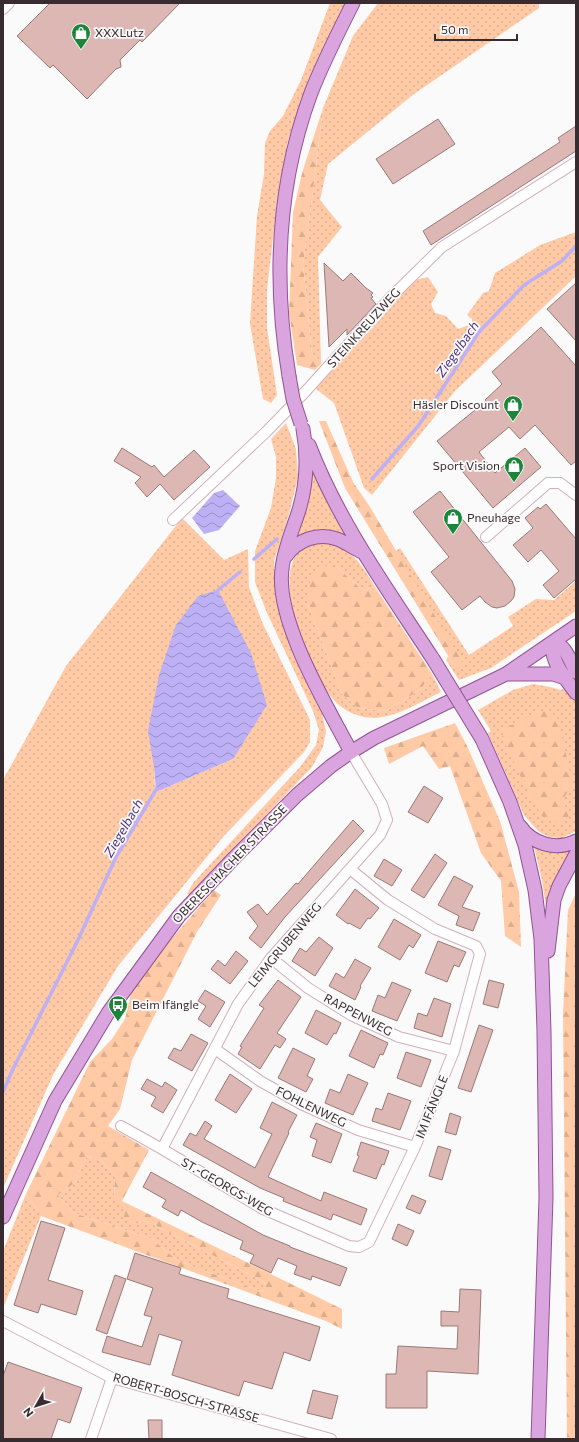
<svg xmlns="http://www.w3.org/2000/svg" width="579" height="1442" viewBox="0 0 579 1442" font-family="Commissioner,sans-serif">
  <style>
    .grass { fill: url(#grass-dots); fill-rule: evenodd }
    .forest { fill: url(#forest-firs); fill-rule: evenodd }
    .water { fill: url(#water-waves) }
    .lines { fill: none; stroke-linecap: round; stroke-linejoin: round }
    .stream { stroke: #bdb0f5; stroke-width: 3.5 }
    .building { fill: #dcb7b3; stroke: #9b7975 }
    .minor-casing { stroke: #d2afbc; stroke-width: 12 }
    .major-casing { stroke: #915394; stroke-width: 15 }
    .minor { stroke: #fff; stroke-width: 10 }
    .major { stroke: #daa4df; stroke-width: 13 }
    .major-bridge-casing { stroke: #915394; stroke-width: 15; stroke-linecap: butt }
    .major-bridge { stroke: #daa4df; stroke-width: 13 }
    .labels { text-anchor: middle; stroke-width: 3.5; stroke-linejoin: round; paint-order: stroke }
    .poi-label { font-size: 12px; fill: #392c31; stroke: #fafafa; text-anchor: start }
    .street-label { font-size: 12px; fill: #392c31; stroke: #fafafa }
    .water-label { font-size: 13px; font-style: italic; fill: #4a3383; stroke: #fafafa }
  </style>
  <defs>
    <pattern id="grass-dots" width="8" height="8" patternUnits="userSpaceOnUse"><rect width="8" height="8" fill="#ffcaa5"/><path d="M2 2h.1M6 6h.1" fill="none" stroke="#dbae8e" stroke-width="1.8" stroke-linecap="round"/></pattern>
    <pattern id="forest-firs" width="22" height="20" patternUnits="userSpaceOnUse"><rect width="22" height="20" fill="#ffcaa5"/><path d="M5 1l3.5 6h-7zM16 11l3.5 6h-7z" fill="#dbae8e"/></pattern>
    <pattern id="water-waves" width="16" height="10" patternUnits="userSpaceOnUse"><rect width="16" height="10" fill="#bdb0f5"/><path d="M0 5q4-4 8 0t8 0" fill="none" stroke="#9b8fc7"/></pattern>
  </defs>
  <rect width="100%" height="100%" fill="#fafafa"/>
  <path class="grass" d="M330,3H346L312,74L288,141L278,194L267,290V328L277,395L271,403L263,399L250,324L257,216L264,174L265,143L270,131L283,116L301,80Z
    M378,3H539V8L414,94L328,164L320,200L342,227L318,257L321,362L312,354L303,264L312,199L323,108L353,36Z
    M576,232V276L455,391L372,495L364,488L334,403L315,388L375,325L415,280L428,277L438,292L431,304L435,313L446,316L458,329L472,324V319L467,315L483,293L489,291L495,273L540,245Z
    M286,423L296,449L298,477L289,514L274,561L275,589L277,602L289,640L303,675L321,709L326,731L323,747L312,767L190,895L187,894L193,883L300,767L316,745L319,730L313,711L267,613L255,582V551L271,508L276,478V457L271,439Z
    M310,469L348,538L290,546Z
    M182,518L224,560L248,549L249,587L262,622L310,720V742L304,752L223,837L118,966L53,1075L3,1188V780L66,666ZM233,759L156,792L155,791L154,767Z
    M320,541C325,542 330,543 335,544C353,550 367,573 375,587L362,590L337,567L308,604L342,694L358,708L386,711L421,689L432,674L441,692C418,703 390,722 364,717C353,715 340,708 333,699C311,672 276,590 295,557C300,548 310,544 320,541Z
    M400,548L469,655L513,626L508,617L536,599L554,600L576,581V611L491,668L459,680L446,660L448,656L455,667L396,551Z
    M533,684L550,687L561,690L565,688L576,701V831L562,838L549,837L538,831L524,815L488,733L491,731L478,710L513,690Z
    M533,842L576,845L547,914L542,880Z
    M87,1156L102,1161L115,1176L114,1196L126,1208L134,1224L147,1221L266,1283L263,1292L178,1261L152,1239L74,1213L58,1195L75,1183L81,1167Z
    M26,1194L41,1216L3,1308V1251Z"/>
  <path class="forest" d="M323,108L312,199L303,264L312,354L322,363L315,370L297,365L289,313L293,213L302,173Z
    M319,421H326L353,482L370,507L463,663L460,670L455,667L345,488Z
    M324,566L337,567L362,590L375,587L432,674L421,689L386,711L358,708L342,694L308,604L310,581Z
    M546,710L557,717L573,783L563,799L569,818L559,823L544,819L530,796L502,737L504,729L535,713Z
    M455,723L467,746L500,821L519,892L521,947L505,936L501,881L481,853L450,766L439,769L423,746L389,764L384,748Z
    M214,890L221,895L197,932L132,1060L120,1109L108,1126L149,1150L122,1201L342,1309V1329L326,1321L41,1216L26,1194L90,1062L112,1039L125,1019L132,990L168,943ZM87,1156L102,1161L115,1176L114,1197L126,1208L124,1217L134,1224L147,1221L266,1283L263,1292L178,1261L152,1239L74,1213L58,1195L75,1183L81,1167Z
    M576,893V1439H567L563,1013L568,910Z"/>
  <path class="water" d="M223,490L240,506L219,530L204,534L192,518L214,493Z
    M218,590L251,653L267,705L233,759L156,792L154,767L148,731L159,675L176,625L198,596Z"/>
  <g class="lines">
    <path class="stream" d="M372,479L419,425L479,332L524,285L562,261L576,246
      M254,559L277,539
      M216,594L218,590L240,572
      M3,1092L12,1071L78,940L116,857L157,788"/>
  </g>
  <path class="building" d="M50,3H180L142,42L140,40L120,60L121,67L116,69L87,99L53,65L50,68L17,36Z
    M438,119L455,144L393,184L376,159Z
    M576,126V151L431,245L423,231L560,142L558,138Z
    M324,263L343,281L351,273L366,288L373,293L371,295L373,297L371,298L376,304L347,335V329L329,347Z
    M576,283V341L547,309Z
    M541,327L576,366V461L571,465L535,425L520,439L509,427L479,452L495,473L525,448L541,467L493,508L437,441L486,401L485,400L502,384L492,372Z
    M122,448L152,467L154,465L164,477L194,450L210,467L174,500L160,484L147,497L135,483L141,477L114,461Z
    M440,491L512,581L515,589L514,597L511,601L505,606L497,608L492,607L485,602L480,596L462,610L431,572L449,557L413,512Z
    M546,504L576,539V579L554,598L543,585L559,571L541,550L528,562L513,545L533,528L525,518L538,507L540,509Z
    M424,786L443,798L428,823L408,812Z
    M353,820L364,831L285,917L261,948L249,938L258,926L247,912L258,904L267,915L296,883L298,884Z
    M435,854L447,863L424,898L411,890Z
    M384,859L402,870L392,886L374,876Z
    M454,876L473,886L462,907L480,913L473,931L456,925L459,916L438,905Z
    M355,889L379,908L370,919L368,918L360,929L349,923L348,924L336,915Z
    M394,919L421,935L413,948L409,945L400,960L378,947Z
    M319,937L333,948L315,976L292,961L300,948L306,952Z
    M438,941L466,952L459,967L454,965L447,982L425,973Z
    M236,951L248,961L230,984L211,969L218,960L225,966Z
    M355,959L371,968L360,986L361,987L355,1000L329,986L336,973L344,978Z
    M278,980L301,997L277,1033L286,1039L280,1048L275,1045L260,1069L238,1054L242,1047L240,1046L264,1008L259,1005Z
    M489,980L504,984L498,1008L483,1004Z
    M392,982L411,990L397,1021L372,1011L378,995L385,998Z
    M205,990L225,1002L210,1027L198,1019L206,1006L198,1001Z
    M434,998L451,1004L442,1037L414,1028L418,1013L427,1016Z
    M316,1010L341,1023L336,1034L334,1033L327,1045L305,1033Z
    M479,1025L493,1030L471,1092L458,1088Z
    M361,1030L388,1043L383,1055L380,1054L374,1068L349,1056Z
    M191,1034L208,1043L192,1071L168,1058L174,1048L181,1051Z
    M293,1048L315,1059L307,1076L313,1079L306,1092L278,1078Z
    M406,1052L431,1060L421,1087L397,1078Z
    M230,1074L252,1089L236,1113L215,1100Z
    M348,1074L368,1083L353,1115L325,1103L330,1089L340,1093Z
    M147,1079L162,1087L165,1082L177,1090L163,1113L151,1106L156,1097L141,1089Z
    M388,1093L411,1101L400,1130L372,1121L376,1108L382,1110Z
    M272,1102L297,1115L288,1132L289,1133L268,1177L321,1201L324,1192L367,1209L361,1225L333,1214L331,1220L283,1201L284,1198L260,1188L183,1145L190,1133L196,1136L205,1121L212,1126L204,1139L255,1168L272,1134L260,1128Z
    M450,1113L461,1117L456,1135L445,1132Z
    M316,1123L342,1134L331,1163L312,1156L317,1140L310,1137Z
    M361,1142L389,1151L384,1165L382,1164L376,1179L353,1171L359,1156L357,1155Z
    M438,1146L451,1150L442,1180L429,1176Z
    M151,1172L263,1235L290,1246V1247L347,1268L340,1286L312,1276L311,1280L294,1274L297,1266L278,1258L271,1273L250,1263L254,1255L240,1249L243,1241L202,1222L181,1210L178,1216L162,1207L166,1200L143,1187Z
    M412,1195L426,1201L420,1214L406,1208Z
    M41,1221L65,1228L48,1280L83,1291L76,1315L41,1304L38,1313L14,1305Z
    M398,1224L414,1231L407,1246L392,1239Z
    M135,1253L181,1268L179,1274L229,1289L227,1298L320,1327L310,1361L284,1352L272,1389L244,1381L239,1396L172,1375L182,1341L159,1334L150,1365L102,1352L107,1336L142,1347L152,1317L144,1315L153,1288L127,1279Z
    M115,1275L126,1279L107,1334L96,1330Z
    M460,1289L481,1290L478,1374L427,1371V1408H386V1374H396L398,1346L457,1349L458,1326H441V1311L459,1312Z
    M8,1362L82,1388L70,1423L58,1419L51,1439H3V1376Z
    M313,1390L338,1396L332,1419L307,1413Z
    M148,1420H162V1439H149Z"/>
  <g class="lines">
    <g class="minor-casing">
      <path id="minor" d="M3,9L9,3
        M173,520L266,432L305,392L390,298L442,247L576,162
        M486,537L548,483H560L576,495
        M271,958L308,988L351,1015L399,1037L454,1051
        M215,1049L260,1081L301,1104L358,1130L415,1147
        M121,1126L162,1149L263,1209L349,1246L359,1247L369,1242L415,1147L454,1051L480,954L476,946L435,929L388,900L350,869
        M162,1149L238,1004L271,958L380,835L387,820L382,804L351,752
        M3,1321L112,1378L331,1439
        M91,1439L112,1378"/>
    </g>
    <g class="major-casing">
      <path id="major" d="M289,376C273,281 277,185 311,93C323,62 338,33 353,3
        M303,429C308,456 307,483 299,510C293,529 284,549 282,569C275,621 327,706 351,752
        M309,445C339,523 388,590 433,659
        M286,556C297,540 318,532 337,539C345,542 354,548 362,552
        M553,642C549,660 566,679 576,693
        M553,642C566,645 570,661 576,672
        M506,674H553L565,678
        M482,739L510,802L525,845L535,890L541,939L544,1031L546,1198L538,1439
        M520,826C532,844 556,851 576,841
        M548,951L554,900L559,886L576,854
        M3,1217L55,1101L108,1013L179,916L234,858L297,795L331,766L351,752L374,738L506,674L576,626"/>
    </g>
    <use href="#minor" class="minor"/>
    <use href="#major" class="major"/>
    <g class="major-bridge-casing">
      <path id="major-bridge" d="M289,376L293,399L301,424
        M433,659L482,739"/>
    </g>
    <use href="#major-bridge" class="major-bridge"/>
  </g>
  <defs>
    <g id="shop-pin" transform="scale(1)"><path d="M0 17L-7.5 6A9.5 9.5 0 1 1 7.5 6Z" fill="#1c853a" stroke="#fafafa"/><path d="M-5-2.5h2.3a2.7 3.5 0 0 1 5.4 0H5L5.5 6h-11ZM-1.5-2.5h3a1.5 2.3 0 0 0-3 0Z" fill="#fff"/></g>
    <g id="bus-pin" transform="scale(1)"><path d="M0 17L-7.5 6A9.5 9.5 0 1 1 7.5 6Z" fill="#1c853a" stroke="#fafafa"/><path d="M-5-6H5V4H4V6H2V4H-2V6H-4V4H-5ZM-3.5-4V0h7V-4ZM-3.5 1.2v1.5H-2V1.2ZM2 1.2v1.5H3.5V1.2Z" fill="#fff"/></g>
  </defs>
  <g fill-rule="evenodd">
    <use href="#shop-pin" x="81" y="33"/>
    <use href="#shop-pin" x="513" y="405"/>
    <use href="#shop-pin" x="514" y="466"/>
    <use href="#shop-pin" x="453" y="518"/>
    <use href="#bus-pin" x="118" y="1005"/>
  </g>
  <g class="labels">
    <g class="poi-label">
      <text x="95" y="37">XXXLutz</text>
      <text x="499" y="409" text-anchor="end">Häsler Discount</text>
      <text x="500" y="470" text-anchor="end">Sport Vision</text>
      <text x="467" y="522">Pneuhage</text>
      <text x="132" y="1009">Beim Ifängle</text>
    </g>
    <g class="street-label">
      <text transform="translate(364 328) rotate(-48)" y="4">STEINKREUZWEG</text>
      <text transform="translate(230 864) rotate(-46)" y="4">OBERESCHACHER STRASSE</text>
      <text transform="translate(285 945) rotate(-50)" y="4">LEIMGRUBENWEG</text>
      <text transform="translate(358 1015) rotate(28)" y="4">RAPPENWEG</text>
      <text transform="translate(311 1107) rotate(26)" y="4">FOHLENWEG</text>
      <text transform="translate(432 1107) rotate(-68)" y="4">IM IFÄNGLE</text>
      <text transform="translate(227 1187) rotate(30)" y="4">ST.-GEORGS-WEG</text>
      <text transform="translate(186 1398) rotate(16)" y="4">ROBERT-BOSCH-STRASSE</text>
    </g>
    <g class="water-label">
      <text transform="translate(457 349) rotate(-55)" y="5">Ziegelbach</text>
      <text transform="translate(123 828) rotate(-60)" y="5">Ziegelbach</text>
    </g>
  </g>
  <rect width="579" height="1442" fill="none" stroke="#392c31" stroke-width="8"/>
  <g transform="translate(36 1406) rotate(231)" stroke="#fafafa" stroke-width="3" paint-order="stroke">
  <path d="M0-3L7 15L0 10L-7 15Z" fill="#392c31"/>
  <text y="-6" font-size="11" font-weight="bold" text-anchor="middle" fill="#392c31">N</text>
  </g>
  <path d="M435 34v6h82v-6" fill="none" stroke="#392c31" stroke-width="2"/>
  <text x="441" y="34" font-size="12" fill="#392c31" stroke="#fafafa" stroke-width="3" paint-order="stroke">50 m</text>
</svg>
